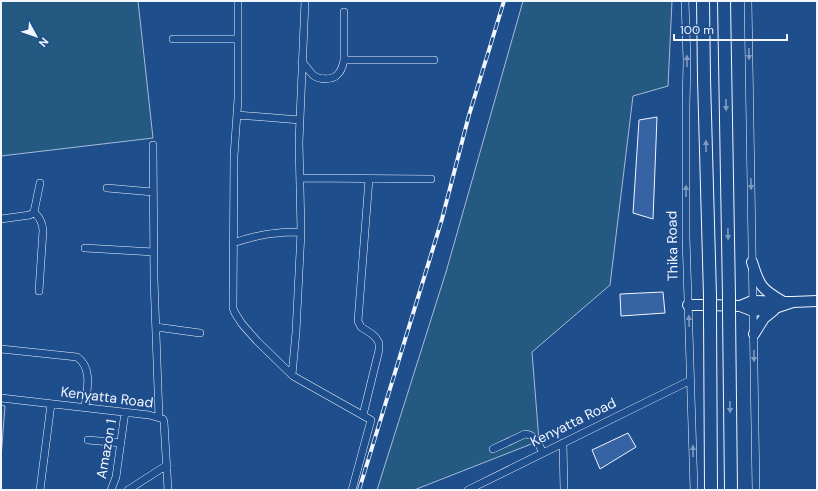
<svg xmlns="http://www.w3.org/2000/svg" width="818" height="491" viewBox="0 0 818 491" font-family="'DM Sans',sans-serif">
  <style>
    .green { fill: #245a82; stroke: #a8bbd7 }
    .building { fill: #3563a3; stroke: #f2f6ff }
    .lines { fill: none; stroke-linecap: round; stroke-linejoin: round }
    .street-casing { stroke: #f2f6ff; stroke-width: 8 }
    .secondary-casing { stroke: #f2f6ff; stroke-width: 12 }
    .highway-casing { stroke: #f2f6ff; stroke-width: 14 }
    .street { stroke: #1f4e8c; stroke-width: 7 }
    .secondary { stroke: #1f4e8c; stroke-width: 10 }
    .highway { stroke: #1f4e8c; stroke-width: 12 }
    .rail-casing { stroke: #f2f6ff; stroke-width: 4 }
    .rail { stroke: #1f4e8c; stroke-width: 2.5; stroke-dasharray: 8; stroke-linecap: butt }
    .highway-bridge-casing { stroke: #f2f6ff; stroke-width: 14; stroke-linecap: butt }
    .highway-bridge { stroke: #1f4e8c; stroke-width: 12 }
    .oneway { fill: #7e9ac0 }
    .labels { text-anchor: middle; stroke-width: 3; stroke-linejoin: round; paint-order: stroke }
    .street-label { font-size: 14px; fill: #f2f6ff; stroke: #1f4e8c }
  </style>
  <rect width="100%" height="100%" fill="#1f4e8c"/>
  <path class="green" d="M1,1H138L153,138L1,156Z
    M523,1H672L668,86L633,96L610,285L532,352L539,441L414,490H377L446,272Z
    M1,405L5,406L1,458Z"/>
  <path class="building" d="M657,117L653,219L633,213L639,120Z
    M663,292L665,313L621,316L620,294Z
    M628,433L636,447L600,469L592,450Z"/>
  <g class="lines">
    <g class="street-casing">
      <path id="street" d="M238,1V99L234,156L233,308L235,313L242,324L257,341L293,376L371,420L352,490
        M685,1L687,61L686,106V237L694,490
        M748,1L756,490
        M173,39H238
        M344,60H434
        M302,62C306,66 309,71 313,75C319,80 332,80 337,75C342,71 343,65 344,60V12
        M237,115L300,120
        M153,145L154,279L159,417
        M300,178L431,179
        M107,188L153,192
        M34,212C40,218 42,222 43,230L39,291
        M1,219L30,215L34,212L40,183
        M233,243C248,238 262,234 278,233C285,232 293,232 301,232
        M85,248L154,252
        M156,327L200,333
        M1,349L77,357C93,368 87,390 85,407
        M292,375L296,332L301,232L299,142L305,1
        M1,398L149,415L163,419L164,422L168,490
        M363,415L379,350V343L376,338L372,334L361,327L358,321L369,179
        M88,440L121,443
        M563,443L564,490
        M493,449L525,434C535,434 539,445 543,453
        M40,490L51,404
        M111,490L116,477L125,412
        M128,490L167,465
        M468,490L691,380"/>
    </g>
    <g class="secondary-casing">
      <path id="secondary" d="M752,262C759,285 761,289 782,301
        M688,305H709L740,306L753,311L775,308L793,302
        M740,306L752,301L793,302L817,301
        M754,334L764,318L774,310"/>
    </g>
    <g class="highway-casing">
      <path id="highway" d="M703,1L704,79L710,296
        M724,1L729,297
        M729,312L731,490
        M710,313L711,490"/>
    </g>
    <use href="#street" class="street"/>
    <use href="#secondary" class="secondary"/>
    <use href="#highway" class="highway"/>
    <g class="rail-casing">
      <path id="rail" d="M359,490L442,219L469,115L504,1"/>
    </g>
    <use href="#rail" class="rail"/>
    <g class="highway-bridge-casing">
      <path id="highway-bridge" d="M710,296V313
        M729,297V312"/>
    </g>
    <use href="#highway-bridge" class="highway-bridge"/>
  </g>
  <defs><path id="oneway-solid" d="M-6-.8H1V-3.2L6.5 0L1 3.2V.8H-6Z"/></defs>
  <g class="oneway">
    <use href="#oneway-solid" transform="translate(749 54) rotate(89)"/>
    <use href="#oneway-solid" transform="translate(687 61) rotate(-90)"/>
    <use href="#oneway-solid" transform="translate(726 105) rotate(89)"/>
    <use href="#oneway-solid" transform="translate(706 146) rotate(-91)"/>
    <use href="#oneway-solid" transform="translate(751 184) rotate(89)"/>
    <use href="#oneway-solid" transform="translate(686 191) rotate(-90)"/>
    <use href="#oneway-solid" transform="translate(728 234) rotate(89)"/>
    <use href="#oneway-solid" transform="translate(689 321) rotate(-92)"/>
    <use href="#oneway-solid" transform="translate(754 356) rotate(90)"/>
    <use href="#oneway-solid" transform="translate(730 407) rotate(89)"/>
    <use href="#oneway-solid" transform="translate(693 451) rotate(-91)"/>
  </g>
  <g class="labels">
    <g class="street-label">
      <text transform="translate(672 246) rotate(-91)" y="5">Thika Road</text>
      <text transform="translate(107 397) rotate(7)" y="5">Kenyatta Road</text>
      <text transform="translate(573 422) rotate(-26)" y="5">Kenyatta Road</text>
      <text transform="translate(106 449) rotate(-80)" y="5">Amazon 1</text>
    </g>
  </g>
  <rect width="818" height="491" fill="none" stroke="#f2f6ff" stroke-width="4"/>
  <g transform="translate(36 36) rotate(130)" stroke="#1f4e8c" stroke-width="3" paint-order="stroke">
  <path d="M0-3L7 15L0 10L-7 15Z" fill="#f2f6ff"/>
  <text y="-6" font-size="11" font-weight="bold" text-anchor="middle" fill="#f2f6ff">N</text>
  </g>
  <path d="M674 34v6h113v-6" fill="none" stroke="#f2f6ff" stroke-width="2"/>
  <text x="680" y="34" font-size="12" fill="#f2f6ff" stroke="#1f4e8c" stroke-width="3" paint-order="stroke">100 m</text>
</svg>
